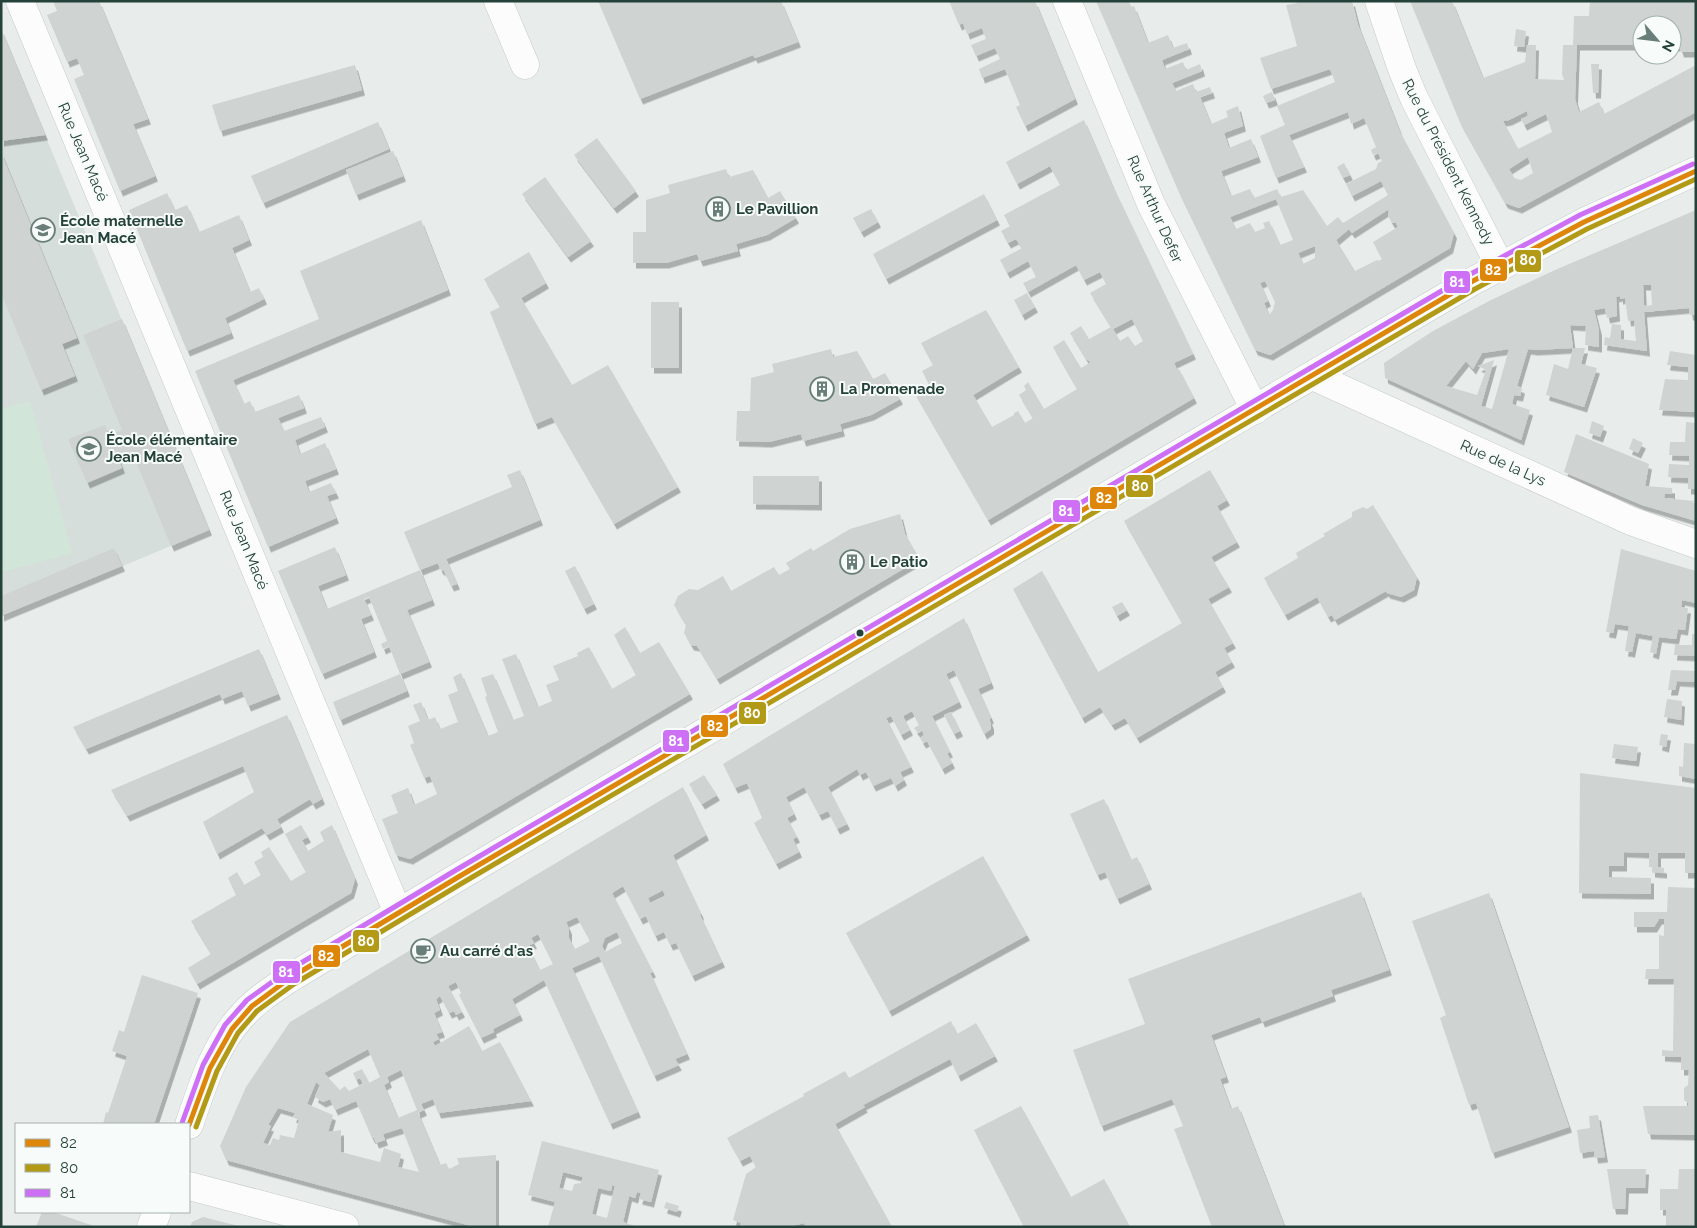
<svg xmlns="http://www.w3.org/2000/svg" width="1697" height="1228" viewBox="0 0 1697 1228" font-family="Raleway,sans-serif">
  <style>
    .built { fill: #d6dedb }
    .green { fill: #d1e6d8 }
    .building { fill: #cfd4d2; fill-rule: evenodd; filter: url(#shadow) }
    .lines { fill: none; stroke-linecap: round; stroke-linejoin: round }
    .street-casing { stroke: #c5cac8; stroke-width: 29 }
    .secondary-casing { stroke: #c3cbc8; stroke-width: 29 }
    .street { stroke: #fcfcfc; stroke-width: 28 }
    .secondary { stroke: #fcfcfc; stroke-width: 28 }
    .bus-1-casing { stroke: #f7fbf9; stroke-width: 9 }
    .bus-2-casing { stroke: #f7fbf9; stroke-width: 9 }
    .bus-3-casing { stroke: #f7fbf9; stroke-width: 9 }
    .bus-1 { stroke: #de8609; stroke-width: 5 }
    .bus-2 { stroke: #b29a17; stroke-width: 5 }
    .bus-3 { stroke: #ce70f6; stroke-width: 5 }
    .bus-dot { fill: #24423a; stroke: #f7fbf9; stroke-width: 2 }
    .labels { text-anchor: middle; stroke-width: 4; stroke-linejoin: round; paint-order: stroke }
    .street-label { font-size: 15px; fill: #24423a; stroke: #f7fbf9 }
    .poi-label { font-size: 15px; font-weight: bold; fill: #24423a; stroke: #f7fbf9; text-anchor: start }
    .line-badge { stroke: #f7fbf9; stroke-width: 2 }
    .badge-label { font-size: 14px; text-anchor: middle; font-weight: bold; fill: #fff }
  </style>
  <defs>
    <filter id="shadow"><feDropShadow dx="3" dy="5.5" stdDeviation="0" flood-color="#0004"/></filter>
  </defs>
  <rect width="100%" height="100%" fill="#e8edeb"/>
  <path class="built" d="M45,135L209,530L1,617V141Z"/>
  <path class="green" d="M30,401L72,553L1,572V409Z"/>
  <path class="building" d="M53,1H99L148,119L133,124L155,176L120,191L74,79L84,75L77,58L67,62L47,15L57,11Z
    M598,1H781L798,42L755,58L753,55L640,99Z
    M949,1H1035L1075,99L1025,126L1016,107L1020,105L1005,69L982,78L979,69L1000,59L995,48L976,56L971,45L986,39L982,28L967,34L963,23L959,25Z
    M1096,1H1129L1131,7L1134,6L1148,43L1168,35L1173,48L1187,43L1189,49L1162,60L1165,69L1183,62L1186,70L1200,64L1202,71L1172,83L1176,91L1193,84L1196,92L1210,87L1212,93L1200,97L1211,124L1228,117L1226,111L1238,106L1243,126L1224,133L1229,148L1251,139L1258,157L1221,171L1231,196L1250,189L1254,198L1277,189L1281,197L1303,190L1327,226L1338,217L1343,223L1388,195L1381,181L1352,196L1346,184L1376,169L1378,163L1382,161L1378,153L1373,155L1371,150L1376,147L1364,118L1351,124L1348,112L1289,135L1304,167L1276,178L1260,136L1285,125L1277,106L1335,82L1330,69L1271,89L1260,58L1297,46L1286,5L1297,3V1H1352L1358,25L1400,132L1454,233L1450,248L1270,355L1255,350L1181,197ZM1276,199L1293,240L1280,245L1269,221L1263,223L1265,228L1255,232L1250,223L1236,229L1230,217ZM1389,209L1388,216L1392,223H1396L1398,227L1373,242L1382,259L1378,261L1377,260L1355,271L1336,240L1349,229L1352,233ZM1315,246V258L1303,264L1298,253ZM1265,281L1275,302L1273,310L1269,315L1264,303L1268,301L1260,283Z
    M1410,1H1452L1483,78L1525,62L1527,45H1536L1535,79L1564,80L1562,74L1563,45H1573L1574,16H1589L1590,1H1696V52H1681L1679,46H1672V25H1642V45H1577L1575,99L1579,112L1599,102L1604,114L1696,65V112L1519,208L1505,203L1461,125ZM1527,111L1528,116L1521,119L1524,125L1546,114L1552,132L1518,149L1503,121L1509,120ZM1528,157L1533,173L1521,180L1514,178L1509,169Z
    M1,29L45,135L1,141Z
    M1516,29L1526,31L1524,47L1514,46Z
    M1591,64H1599L1598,93H1593Z
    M355,65L362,90L220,131L212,105Z
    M1272,92L1275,100L1266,103L1263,96Z
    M1084,120L1113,187L1193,354L1174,363L1177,370L1179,369L1194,398L988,520L914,392L929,384L922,371L933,365L921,343L986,310L1019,367L973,395L992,427L1014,415V413L1018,411L1025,423L1033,418L1019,395L1026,390L1024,386L1028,382L1044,409L1077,389L1053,347L1064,340L1081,368L1091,362L1086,359L1070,333L1081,326L1089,339L1111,327L1090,293L1106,284L1100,272L1084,280L1076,265L1028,292L1023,283L1036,277L1028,261L1007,273L1000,260L1022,248L1016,239L1008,243L1001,231L1010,226L1004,215L1060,185L1050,166L1017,184L1006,162ZM1132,319L1143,341L1135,346L1128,336L1120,341L1113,329Z
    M378,122L389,149L263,203L251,176Z
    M597,138L636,191L614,208L574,155Z
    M393,151L403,176L356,195L346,170Z
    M1,152L77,338L62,344L75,376L41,390L1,293Z
    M1344,163L1350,175L1343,178L1337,167Z
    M726,169L729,177L753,170L768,198L780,191L796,218L767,235L736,244L738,251L700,261L697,254L666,263H633V232H646V200L670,193L668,185Z
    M545,177L591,241L568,257L522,194Z
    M167,193L175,210L187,205L199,232L239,215L249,240L232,248L250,292L259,288L264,299L225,318L231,333L187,351L129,210Z
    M984,194L997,220L886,279L873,254Z
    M871,209L878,222L861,232L853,218Z
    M1696,210V315H1690L1689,308L1644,312L1647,351L1604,345L1605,337L1610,338L1612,324L1621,325V339L1636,341L1634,320L1628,321L1625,298L1620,299V296L1616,297L1617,316L1607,318L1605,308L1594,310L1599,330V347L1585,345L1586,326L1570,325L1573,348L1535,350L1528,349L1517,386L1522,388L1520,396L1514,395L1512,404L1530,410L1521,440L1385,378L1384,363L1433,331L1491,300L1555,270ZM1643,285H1651L1652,305L1644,306ZM1509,349L1492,409L1481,406L1494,360L1478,366L1486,370L1477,395L1446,386L1466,361L1473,369L1482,353Z
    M421,220L448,290L233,380L244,404L250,401L255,412L299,395L304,408L278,418L284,431L321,417L325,427L295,440L300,454L325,443L336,469L305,481L309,492L331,483L336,493L327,496L336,518L268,547L195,371L319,319L300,271Z
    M529,252L546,283L521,298L572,385L608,365L678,487L614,524L552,417L535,424L490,312L500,307L484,279Z
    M1027,293L1035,307L1022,315L1014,300Z
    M651,302H679V368H651Z
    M122,319L209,530L171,546L132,452L118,457L122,468L87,483L68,439L105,425L109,435L122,430L83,335Z
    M1573,348H1585L1581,364L1597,368L1584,407L1546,395L1554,364L1568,369Z
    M831,349L833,357L857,351L873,379L885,373L900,399L871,415L840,424L842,431L803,441L801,434L769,442L736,441L737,411H750L751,378L774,372L772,364Z
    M1670,351L1696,355V412L1659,410L1665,379L1688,380V367L1667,365Z
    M1592,421L1604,426L1600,437L1589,433Z
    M1686,422L1696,423V489H1688V478L1668,477L1669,464L1689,465V456L1669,455L1670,442H1685Z
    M1576,434L1649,464L1645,486L1672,488V494L1665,493L1664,498L1694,501L1693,503H1696V521L1642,505L1564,472Z
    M1633,438L1643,443L1638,453L1629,449Z
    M520,470L540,520L446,559L457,584L451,586L444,571L440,569L438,563L420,570L404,532L512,487L507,475Z
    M1210,470L1227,500L1217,506L1237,542L1211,557L1229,587L1208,599L1233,643L1224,648L1232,662L1215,672L1223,687L1137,738L1125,718L1112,725L1100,707L1082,718L1013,589L1042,571L1098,672L1182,623L1124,521Z
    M753,476H819V505L753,504Z
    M1373,505L1417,577L1414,590L1401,597L1387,593L1386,591L1335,620L1332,615L1328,617L1317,597L1285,615L1264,578L1298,558L1296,553L1325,536L1323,534L1352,517V512L1363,507L1367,509Z
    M900,514L905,534L920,559L717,679L697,646L691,645L684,633L686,625L674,605L678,596L689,589L698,590L723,576L731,591L774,567L779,575L790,569L786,563L811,548L813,551L850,529Z
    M335,547L346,575L318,586L327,609L420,570L432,600L407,610L429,662L400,674L389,646L383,649L381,644L387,641L369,597L364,599L371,615L361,619L374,652L322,674L278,571Z
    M114,548L122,566L1,616V596Z
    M1621,549L1696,571V603L1682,600L1681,607L1688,608L1685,630L1678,629L1676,639L1659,637L1656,654L1650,652L1653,636L1636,633L1632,652L1625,651L1629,626L1615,624L1613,633L1606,632Z
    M575,566L594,604L584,609L565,571Z
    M1122,602L1127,610L1117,616L1112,607Z
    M964,618L991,683L978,689L991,718L989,719L991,724V729L984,734L954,670L946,674L959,702L932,716L950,752L947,753L952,763L942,769L927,741L923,743L920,738L924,735L922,730L918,733L914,728L919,725L912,711L903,716L910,730L901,735L891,716L886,718L911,767L900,772L904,780L895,786L891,778L873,786L866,772L860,775L857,769L828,787L847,824L837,829L828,811L819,815L804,787L786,797L794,814L787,818L797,837L793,839L799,852L776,864L754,823L762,818L747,783L735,788L723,764Z
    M625,627L640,653L659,642L690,694L410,859L396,855L382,819L398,813L391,795L408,788L414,805L437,794L430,776L424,778L410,745L414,743L408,726L420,721L413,705L421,702L428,720L435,717L440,729L458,722L448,695L458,691L453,677L461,673L488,736L498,732L485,697L487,696L481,678L493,674L513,720L524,716L502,659L516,654L538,707L552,701L546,685L559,680L553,666L578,656L577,653L589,647L612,689L636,675L614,635Z
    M1692,634H1696V656L1674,655L1675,645H1692Z
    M259,649L278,694L248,706L242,691L222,699L220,694L86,749L73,727Z
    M1671,670L1696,671V682L1677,681L1675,690H1668Z
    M400,674L407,691L340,720L333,702Z
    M1667,699L1682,701L1681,720L1664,717Z
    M951,712L960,731L954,734L944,715Z
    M287,715L322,799L313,804L310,799L277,819L281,827L267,835L262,828L217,854L203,822L254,792L243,766L127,816L111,790Z
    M1661,734L1668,735L1666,747L1659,745Z
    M1684,743L1696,744V779L1679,776V766L1683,767Z
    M1614,744L1638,747L1636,761L1612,758Z
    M1580,773L1696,788V873H1685V853H1658V867L1664,868V873L1652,872V867H1649V853L1624,852V866H1609V877L1651,878V894L1579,893Z
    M704,775L717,795L702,804L689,784Z
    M683,787L706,835L673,855L701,914L700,915L722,962L692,976L676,943L670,945L664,932L655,936L646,916L640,919L623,886L612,893L653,972L650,973L687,1054L675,1059L679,1065L654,1076L599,956L572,968L638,1112L610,1124L544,980L512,999L520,1015L493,1029L494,1032L481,1038L459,995L461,993L456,982L448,986L462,1012L456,1015L454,1011L449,1013L440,996L436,999L440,1010L434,1013L442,1032L436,1034L439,1039L433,1042L435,1046L469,1026L482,1051L500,1042L531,1101L438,1113L433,1099L421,1104L424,1110L418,1113L440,1165L446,1163L449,1169L459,1164L457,1158L496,1155V1227H475L226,1160L220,1146L246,1087L290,1022ZM663,890L665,896L650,903L648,898ZM577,917L590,941L575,949L569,938V929L566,922ZM617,932L622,943L605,952L602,946L605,938ZM538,934L553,964L540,970L528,946L534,943L531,938ZM368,1049L380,1077L369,1083L362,1069L353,1073L356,1080L360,1078L363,1084L349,1091L345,1086L340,1090L324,1073ZM401,1070L417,1110L398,1118L384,1085L389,1082L387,1077ZM316,1082L320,1085L315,1097L323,1102L330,1099L335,1110L356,1101L372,1138H374L376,1143L385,1140L383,1134L402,1128L419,1172L398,1167L401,1154L384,1148L380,1162L341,1152V1130L328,1132L333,1115L307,1104ZM278,1108L295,1113L293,1117L299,1120L294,1138L280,1135L279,1140L273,1138L270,1145L263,1143L271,1126L268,1125Z
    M1104,799L1131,860L1137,857L1149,884L1117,899L1105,872L1097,875L1070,814Z
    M301,825L308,837L302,840L308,851L324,841L320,832L332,825L355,879L351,893L197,984L188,968L211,954L191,921L236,895L228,878L237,872L244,885L261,875L254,862L263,857L261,852L269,847L291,881L306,872L285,834Z
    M983,856L1027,935L889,1011L846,933Z
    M1668,887L1696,888V1135L1648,1134L1643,1106H1688V1103L1684,1100V1088L1688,1085L1689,1070H1681V1057L1662,1056V1050L1673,1051L1674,979H1645L1646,969H1659V935L1664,936V919H1659L1654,927H1634V912H1667Z
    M1361,892L1389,970L1331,990L1333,996L1262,1022L1260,1017L1211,1035L1226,1077L1220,1079L1231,1109L1238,1106L1284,1225L1280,1227H1212L1174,1129L1183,1126L1172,1099L1101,1126L1073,1050L1145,1024L1128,979Z
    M1489,893L1569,1127L1492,1153L1476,1103L1469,1105L1440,1018L1446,1015L1412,921Z
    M142,975L198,993L154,1124H103L106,1112L108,1113L127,1056L112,1051L119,1030L124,1032Z
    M951,1021L957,1034L976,1023L995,1056L958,1076L950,1059L863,1105L865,1107L835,1124L892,1227H806L804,1223L796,1225L795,1227H740L741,1223L733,1220L746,1174L756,1167L750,1156L740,1161L727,1138L804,1096L803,1094L845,1071L849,1078Z
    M1021,1106L1071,1197L1104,1179L1130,1227H1024L974,1130Z
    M1598,1115L1605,1157L1595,1158L1594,1151L1580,1153L1577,1130L1590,1128L1589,1116Z
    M542,1141L659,1170L651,1202L639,1199L641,1193L637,1192L635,1198L629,1196L623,1222L638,1227H548L555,1202L528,1195ZM563,1172L583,1177L581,1183L574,1184L572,1191L559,1188ZM612,1185L615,1186L607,1218L592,1214L598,1188L611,1191Z
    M1607,1169H1646L1645,1188H1626L1625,1209H1613Z
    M1679,1169H1696V1227H1666V1210H1660V1189H1678Z
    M666,1202L679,1206L677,1212L664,1208Z
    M42,1212H53L97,1227H36Z
    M203,1217L239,1226V1227H190L192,1222Z"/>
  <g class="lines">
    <g class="street-casing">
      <path id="street" d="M20,1L398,913
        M498,1L525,65
        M1067,1L1151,204L1255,410
        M1379,1L1402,69L1414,98L1500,266
        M1313,376L1631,521L1696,544
        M189,1186L345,1227"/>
    </g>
    <g class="secondary-casing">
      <path id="secondary" d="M189,1125C202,1087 214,1047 241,1017C255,1001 272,990 290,978L460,876L1471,282L1584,222L1696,171
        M151,1227L157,1212"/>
    </g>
    <use href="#street" class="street"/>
    <use href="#secondary" class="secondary"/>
    <g class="bus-1-casing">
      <path id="bus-1" d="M189,1125L210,1068L232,1029L252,1006L290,978L460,876L1471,282L1584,222L1696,171"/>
    </g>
    <g class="bus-2-casing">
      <path id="bus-2" d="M196,1127L217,1071L238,1033L257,1011L294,984L464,882L1475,289L1587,229L1696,179"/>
    </g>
    <g class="bus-3-casing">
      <path id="bus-3" d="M182,1123L203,1065L225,1025L247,1000L286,972L456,870L1467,276L1580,215L1693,164"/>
    </g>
    <use href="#bus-1" class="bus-1"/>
    <use href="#bus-2" class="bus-2"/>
    <use href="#bus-3" class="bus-3"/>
  </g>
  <defs>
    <g id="building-ring" transform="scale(1.25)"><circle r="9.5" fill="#f7fbf9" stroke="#697e78" stroke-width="1.5"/><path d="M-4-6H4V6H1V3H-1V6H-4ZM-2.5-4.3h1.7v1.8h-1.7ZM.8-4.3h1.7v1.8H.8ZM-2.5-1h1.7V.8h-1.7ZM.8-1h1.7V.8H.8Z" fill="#697e78"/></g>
    <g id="school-ring" transform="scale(1.25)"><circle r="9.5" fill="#f7fbf9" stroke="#697e78" stroke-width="1.5"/><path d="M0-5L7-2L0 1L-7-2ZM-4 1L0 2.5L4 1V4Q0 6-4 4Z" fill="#697e78"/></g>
    <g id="cafe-ring" transform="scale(1.25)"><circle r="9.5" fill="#f7fbf9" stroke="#697e78" stroke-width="1.5"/><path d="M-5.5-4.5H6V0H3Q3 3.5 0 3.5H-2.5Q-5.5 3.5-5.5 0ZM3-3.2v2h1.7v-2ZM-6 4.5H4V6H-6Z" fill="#697e78"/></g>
  </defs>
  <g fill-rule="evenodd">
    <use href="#building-ring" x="718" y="209"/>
    <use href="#school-ring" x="43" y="230"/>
    <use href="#building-ring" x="822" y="389"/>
    <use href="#school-ring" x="89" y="449"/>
    <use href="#building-ring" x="852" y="562"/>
    <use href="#cafe-ring" x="423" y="951"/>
  </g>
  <circle class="bus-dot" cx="860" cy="633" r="4.5"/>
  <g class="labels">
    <g class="street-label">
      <text transform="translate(83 152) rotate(67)" y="5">Rue Jean Macé</text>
      <text transform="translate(1448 162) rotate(63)" y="5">Rue du Président Kennedy</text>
      <text transform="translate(1155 209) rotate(66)" y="5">Rue Arthur Defer</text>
      <text transform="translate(1503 463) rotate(24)" y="5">Rue de la Lys</text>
      <text transform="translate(244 540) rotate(68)" y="5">Rue Jean Macé</text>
    </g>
    <g class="poi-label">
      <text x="736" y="214">Le Pavillion</text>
      <text x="60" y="226">École maternelle<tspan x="60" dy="17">Jean Macé</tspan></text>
      <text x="840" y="394">La Promenade</text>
      <text x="106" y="445">École élémentaire<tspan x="106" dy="17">Jean Macé</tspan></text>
      <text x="870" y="567">Le Patio</text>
      <text x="440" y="956">Au carré d'as</text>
    </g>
  </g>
  <g class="line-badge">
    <rect x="1514" y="249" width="28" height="24" rx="5" fill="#b29a17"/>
    <rect x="1479" y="258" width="29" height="24" rx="5" fill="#de8609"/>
    <rect x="1443" y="270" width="28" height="24" rx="5" fill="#ce70f6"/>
    <rect x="1125" y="474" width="29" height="24" rx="5" fill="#b29a17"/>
    <rect x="1089" y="486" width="29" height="24" rx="5" fill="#de8609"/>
    <rect x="1052" y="499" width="29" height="24" rx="5" fill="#ce70f6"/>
    <rect x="738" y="701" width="29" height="24" rx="5" fill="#b29a17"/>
    <rect x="700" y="714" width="29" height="24" rx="5" fill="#de8609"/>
    <rect x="662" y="729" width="28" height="24" rx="5" fill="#ce70f6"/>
    <rect x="352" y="929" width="28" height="24" rx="5" fill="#b29a17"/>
    <rect x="312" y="944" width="29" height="24" rx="5" fill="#de8609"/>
    <rect x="272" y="960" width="29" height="24" rx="5" fill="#ce70f6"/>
  </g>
  <g class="badge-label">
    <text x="1528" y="265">80</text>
    <text x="1493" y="275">82</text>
    <text x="1457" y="287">81</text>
    <text x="1140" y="491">80</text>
    <text x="1104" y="503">82</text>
    <text x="1066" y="516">81</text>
    <text x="752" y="718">80</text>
    <text x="715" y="731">82</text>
    <text x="676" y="746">81</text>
    <text x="366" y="946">80</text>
    <text x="326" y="961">82</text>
    <text x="286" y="977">81</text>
  </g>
  <rect width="1697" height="1228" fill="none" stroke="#24423a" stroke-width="5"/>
  <rect x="15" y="1123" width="175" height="90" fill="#f7fbf9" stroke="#a3b1ad"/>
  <rect x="25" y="1139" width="25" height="8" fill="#de8609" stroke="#a3b1ad"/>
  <text x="60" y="1148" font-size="15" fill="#24423a">82</text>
  <rect x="25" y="1164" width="25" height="8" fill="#b29a17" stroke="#a3b1ad"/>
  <text x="60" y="1173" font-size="15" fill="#24423a">80</text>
  <rect x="25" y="1189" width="25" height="8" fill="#ce70f6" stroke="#a3b1ad"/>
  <text x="60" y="1198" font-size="15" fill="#24423a">81</text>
  <g transform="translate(1657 40) rotate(118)"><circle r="24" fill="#f7fbf9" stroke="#a3b1ad"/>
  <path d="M0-4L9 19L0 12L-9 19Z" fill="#697e78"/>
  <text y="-8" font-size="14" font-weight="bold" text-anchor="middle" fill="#24423a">N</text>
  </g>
</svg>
